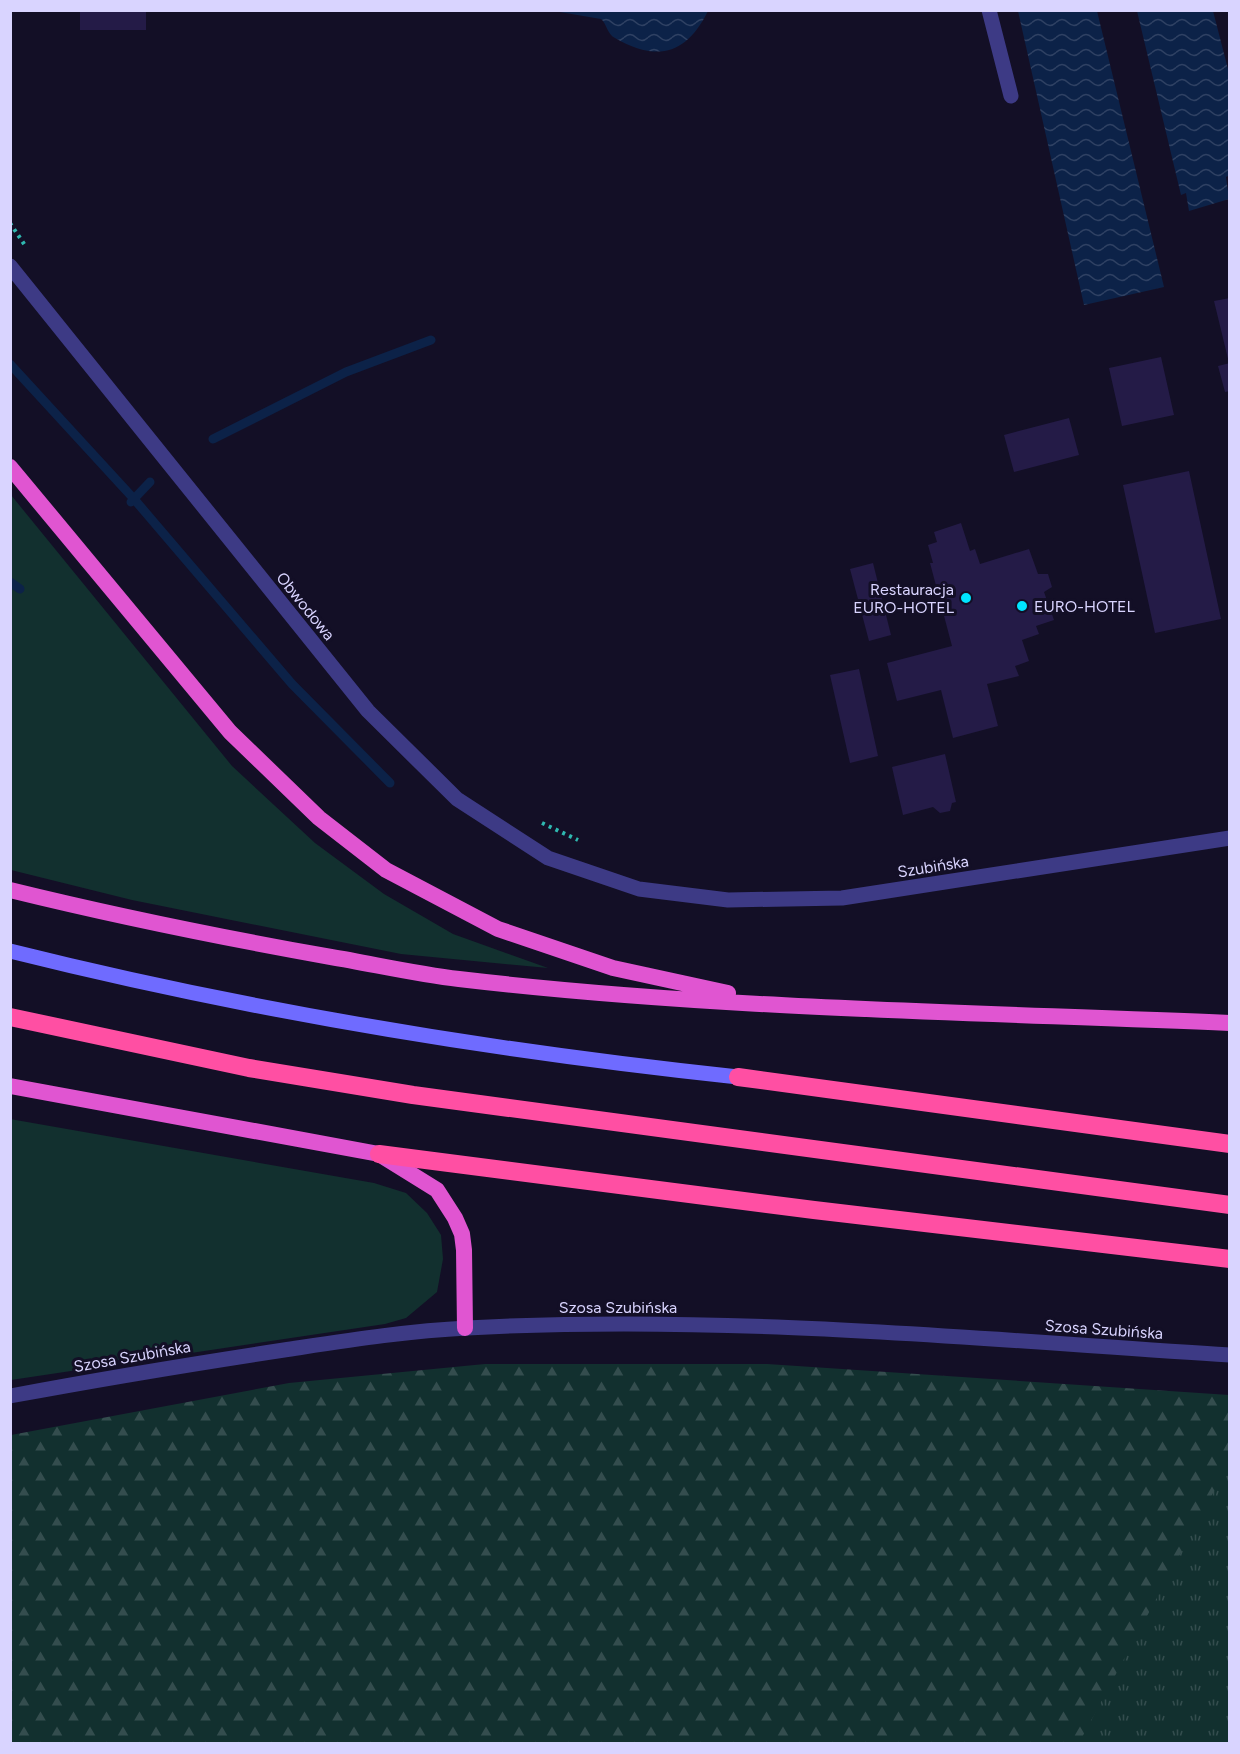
<svg xmlns="http://www.w3.org/2000/svg" width="1240" height="1754" viewBox="0 0 1240 1754" font-family="Figtree,sans-serif">
  <style>
    .green { fill: #12302f }
    .forest { fill: url(#forest-firs) }
    .park { fill: url(#park-tufts) }
    .water { fill: url(#water-waves) }
    .lines { fill: none; stroke-linecap: round; stroke-linejoin: round }
    .stream { stroke: #0c2248; stroke-width: 9 }
    .building { fill: #241b47 }
    .path { stroke: #2fb8b0; stroke-width: 4; stroke-dasharray: 3 4.5; stroke-linecap: butt }
    .service { stroke: #3d3a85; stroke-width: 15 }
    .tertiary { stroke: #3d3a85; stroke-width: 15 }
    .secondary { stroke: #6f6bff; stroke-width: 15 }
    .trunk { stroke: #e055d1; stroke-width: 16 }
    .motorway { stroke: #ff4fa3; stroke-width: 18 }
    .poi-dot { fill: #00e5ff; stroke: #130f26; stroke-width: 2 }
    .labels { text-anchor: middle; stroke-width: 6; stroke-linejoin: round; paint-order: stroke }
    .poi-label { font-size: 16px; fill: #d9d4ff; stroke: #130f26; text-anchor: end }
    .street-label { font-size: 16px; fill: #d9d4ff; stroke: #130f26 }
  </style>
  <defs>
    <pattern id="forest-firs" width="22" height="20" patternUnits="userSpaceOnUse" patternTransform="scale(1.5)"><rect width="22" height="20" fill="#12302f"/><path d="M5 1l3.5 6h-7zM16 11l3.5 6h-7z" fill="#344d4e"/></pattern>
    <pattern id="park-tufts" width="24" height="20" patternUnits="userSpaceOnUse" patternTransform="scale(1.5)"><rect width="24" height="20" fill="#12302f"/><path d="M3 7l-1-3M5 7V3M7 7l1-3M15 17l-1-3M17 17v-4M19 17l1-3" fill="none" stroke="#344d4e"/></pattern>
    <pattern id="water-waves" width="16" height="10" patternUnits="userSpaceOnUse" patternTransform="scale(1.5)"><rect width="16" height="10" fill="#0c2248"/><path d="M0 5q4-4 8 0t8 0" fill="none" stroke="#2f4163"/></pattern>
  </defs>
  <rect width="100%" height="100%" fill="#130f26"/>
  <path class="green" d="M11,495L232,766L315,843L384,894L453,934L548,968L401,954L132,900L11,870Z
    M10,1119L374,1183L406,1193L427,1213L441,1235L443,1259L437,1292L406,1318L385,1324L11,1380Z"/>
  <path class="forest" d="M485,1364H767L1229,1395V1603L1134,1743L11,1744V1435L289,1383Z"/>
  <path class="park" d="M1229,1463V1743H1078H1079Z"/>
  <path class="water" d="M554,11H708C686,55 657,62 615,38C607,34 607,24 601,19Z
    M1018,11H1097L1164,287L1084,305Z
    M1137,11H1213L1229,73L1230,175L1226,177L1229,199L1189,211L1186,193L1181,195Z"/>
  <g class="lines">
    <path class="stream" d="M10,364L134,499L292,684L390,783
      M213,439L346,372L431,340
      M131,502L150,482
      M10,582L20,589"/>
  </g>
  <path class="building" d="M80,10H146V30H80Z
    M1230,298V363H1229L1214,301Z
    M1161,357L1174,415L1122,426L1109,368Z
    M1230,363V391L1225,392L1218,366Z
    M1069,418L1079,455L1014,472L1004,435Z
    M1189,471L1221,619L1155,633L1123,485Z
    M961,523L970,551L975,549L980,564L1029,549L1038,574H1048L1052,587L1044,592L1054,620L1036,626L1039,634L1022,640L1029,661L1015,666L1019,676L987,684L998,726L953,738L941,690L897,701L887,663L952,646L930,563H933L928,545L937,542L934,532Z
    M873,563L891,635L869,641L850,569Z
    M859,669L878,756L850,763L830,675Z
    M945,754L956,802L952,803L950,811L940,813L933,807L903,815L892,767Z"/>
  <g class="lines">
    <path class="path" d="M10,223L26,247
      M542,823L578,840"/>
    <path class="service" d="M989,10L1011,96"/>
    <path class="tertiary" d="M10,266L368,711L457,799L548,858L639,889L728,900L842,898L1230,838
      M10,1396C101,1379 192,1364 284,1350C344,1341 406,1331 467,1328C721,1314 976,1339 1230,1355"/>
    <path class="secondary" d="M10,951C250,1011 493,1051 738,1077"/>
    <path class="trunk" d="M10,467L230,732L319,818L386,870L498,929L613,968L728,993
      M10,890C116,916 224,938 331,957C373,964 416,974 459,979C714,1009 973,1012 1230,1023
      M10,1086L379,1154L437,1190L455,1218L462,1234L464,1250L465,1328"/>
    <path class="motorway" d="M10,1017L249,1068L413,1095L1230,1205
      M738,1077L1230,1144
      M379,1154L814,1210L1230,1259"/>
  </g>
  <g class="poi-dot">
    <circle cx="966" cy="598" r="6"/>
    <circle cx="1022" cy="606" r="6"/>
  </g>
  <g class="labels">
    <g class="poi-label">
      <text x="954" y="595">Restauracja<tspan x="954" dy="18">EURO-HOTEL</tspan></text>
      <text x="1034" y="612" text-anchor="start">EURO-HOTEL</text>
    </g>
    <g class="street-label">
      <text transform="translate(306 606) rotate(51)" y="6">Obwodowa</text>
      <text transform="translate(933 866) rotate(-9)" y="6">Szubińska</text>
      <text x="618" y="1313">Szosa Szubińska</text>
      <text transform="translate(1104 1329) rotate(4)" y="6">Szosa Szubińska</text>
      <text transform="translate(132 1356) rotate(-10)" y="6">Szosa Szubińska</text>
    </g>
  </g>
  <rect width="1240" height="1754" fill="none" stroke="#d9d4ff" stroke-width="24"/>
</svg>
